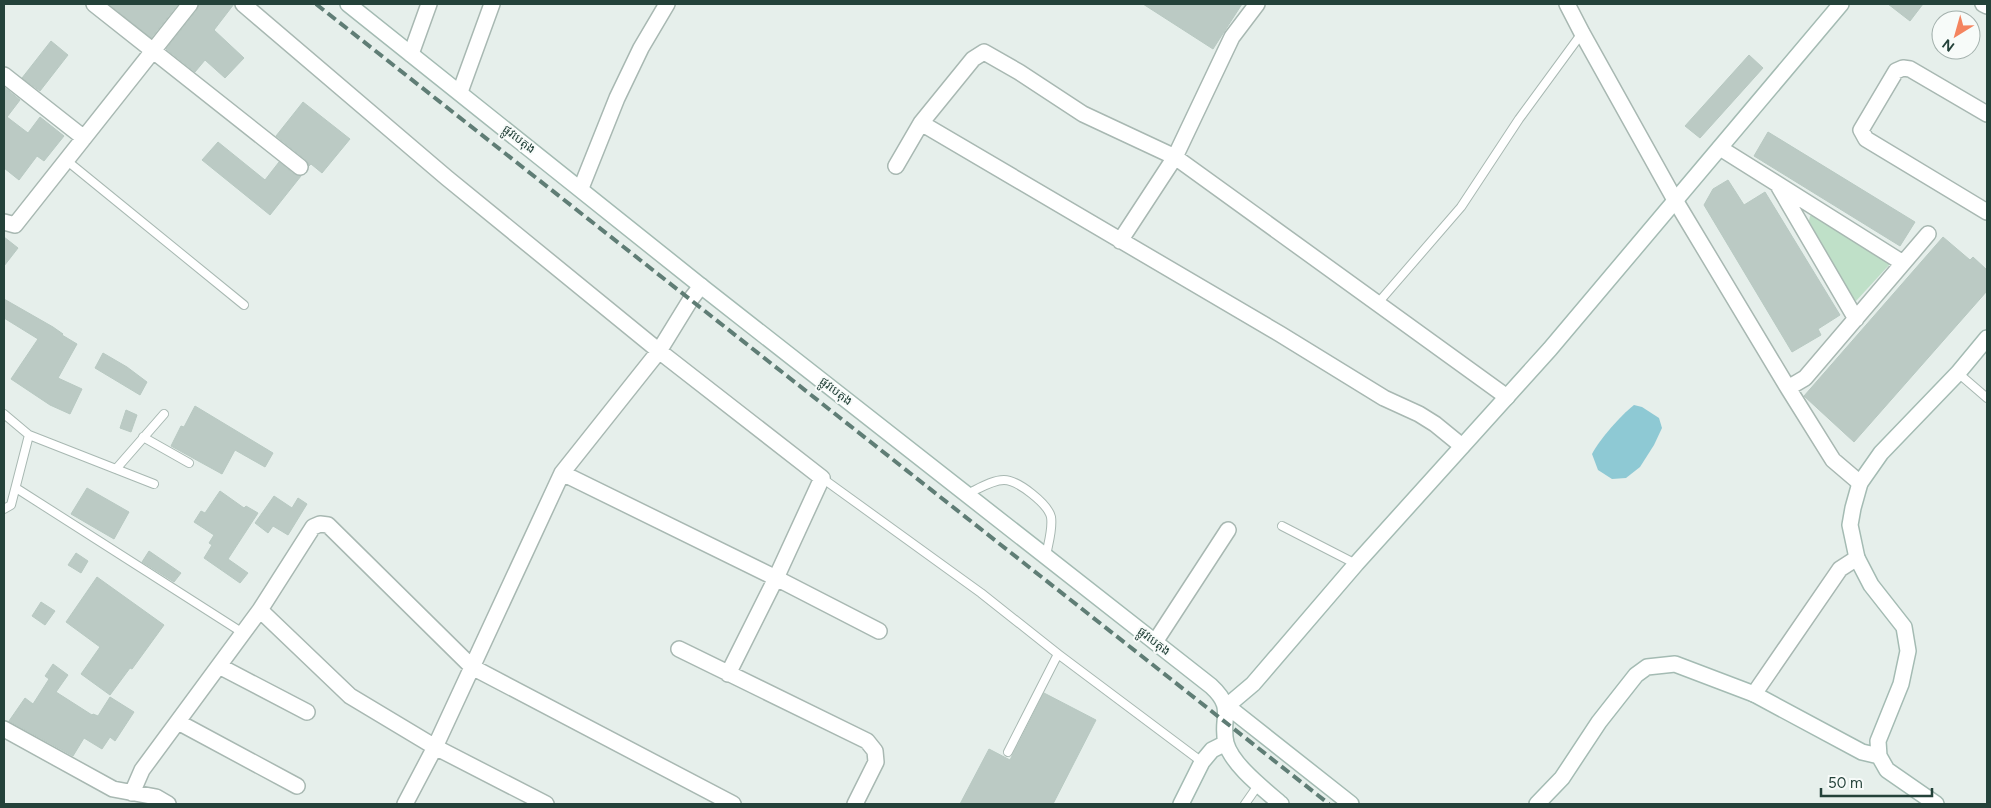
<svg xmlns="http://www.w3.org/2000/svg" width="1991" height="808" viewBox="0 0 1991 808" font-family="Figtree,'Noto Sans Khmer',sans-serif">
  <style>
    .green { fill: #bfe0c8 }
    .water { fill: #8ec9d4 }
    .building { fill: #bbcac4; stroke: #b8c9c2 }
    .lines { fill: none; stroke-linecap: round; stroke-linejoin: round }
    .lane-casing { stroke: #a8b8b2; stroke-width: 10 }
    .street-casing { stroke: #a8b8b2; stroke-width: 18 }
    .secondary-casing { stroke: #a4bbb3; stroke-width: 18 }
    .lane { stroke: #fff; stroke-width: 8 }
    .street { stroke: #fff; stroke-width: 15 }
    .secondary { stroke: #fff; stroke-width: 15 }
    .rail { stroke: #5f7d75; stroke-width: 4; stroke-dasharray: 10 5; stroke-linecap: butt }
    .labels { text-anchor: middle; stroke-width: 4; stroke-linejoin: round; paint-order: stroke }
    .street-label { font-size: 12px; fill: #24423a; stroke: #f7fbf9 }
  </style>
  <rect width="100%" height="100%" fill="#e6efeb"/>
  <path class="green" d="M1813,214L1890,264L1856,301L1852,298L1809,221L1810,216Z"/>
  <path class="water" d="M1634,405L1642,407L1659,418L1662,428L1654,445L1640,467L1626,478L1612,479L1598,470L1592,454C1600,439 1620,416 1634,405Z"/>
  <path class="building" d="M109,4H178L151,38Z
    M199,4H234L214,30L244,58L225,78L205,60L195,72L166,49L197,10Z
    M1143,4H1242L1213,49Z
    M1888,4H1923L1910,21Z
    M51,41L68,55L40,91L22,78Z
    M1749,55L1763,68L1700,138L1685,126Z
    M4,87L20,100L7,117L28,133L40,117L64,136L44,161L37,156L19,180L4,168Z
    M303,102L350,139L322,173L311,164L309,166L306,160L276,136Z
    M1768,132L1915,222L1900,246L1754,156Z
    M218,142L265,180L279,162L294,174L301,176L270,215L202,160Z
    M1728,180L1744,205L1765,192L1840,315L1818,329L1821,335L1792,352L1704,205L1713,189Z
    M4,237L18,248L4,266Z
    M1943,237L1970,260L1973,257L1987,270V291L1854,442L1804,396Z
    M4,299L53,327L63,334L62,335L77,344L58,378L82,389L70,414L50,405L11,379L38,339L4,318Z
    M103,353L127,367L147,382L140,395L95,368Z
    M195,406L273,453L265,467L235,450L222,474L171,446L181,426L184,427Z
    M126,410L137,415L131,432L120,428Z
    M87,488L129,512L114,539L71,514Z
    M220,491L244,508L246,506L258,513L228,559L248,573L240,583L204,558L212,545L209,543L214,535L194,522L201,511L205,513Z
    M274,496L292,508L298,498L307,504L288,535L273,526L268,533L255,523Z
    M149,551L181,573L174,582L142,562Z
    M76,553L88,561L81,573L68,565Z
    M97,577L164,625L132,669L130,668L110,695L81,674L100,647L66,622Z
    M41,602L55,611L45,625L32,616Z
    M53,664L68,675L56,692L92,715L93,714L98,716L110,697L134,712L115,741L110,737L102,749L84,738L73,756L9,721L25,698L33,704L49,679L45,676Z
    M1044,693L1096,720L1053,804H960L989,749L1010,760Z"/>
  <g class="lines">
    <g class="lane-casing">
      <path id="lane" d="M66,160L244,305
        M1378,303L1461,207L1519,119L1582,33
        M1958,373L1987,398
        M4,414L29,435L154,484
        M143,437L189,463
        M116,469L164,414
        M822,478L981,593L1058,654
        M16,488L243,633
        M967,494C978,489 992,480 1004,480C1018,480 1048,504 1051,517C1053,529 1048,544 1046,556
        M4,509L11,505L29,435
        M1282,526L1356,564
        M1008,752L1058,654L1202,762
        M1245,804L1259,784"/>
    </g>
    <g class="street-casing">
      <path id="street" d="M94,4L300,167
        M243,4L447,178L659,351L822,478L776,578L728,674
        M1567,4L1582,33L1675,200L1788,388L1833,460L1860,483
        M1983,4L1987,6
        M411,54L429,4
        M4,75L84,138
        M460,92L492,4
        M1987,114L1910,69L1903,68L1896,71L1861,130L1866,139L1987,212
        M921,123L1280,334L1384,398L1419,414L1435,424L1462,446
        M1720,148L1903,263
        M896,166L921,123L973,59L984,52L1019,72L1083,114L1175,157L1507,397
        M1779,187L1856,319
        M581,188L617,98L641,48L667,4
        M4,222L15,225L190,4
        M1120,241L1175,157L1232,37L1257,4
        M1788,388L1805,378L1928,234
        M562,473L776,578L879,631
        M1155,642L1228,530
        M679,649L867,741L875,751L876,762L855,804
        M219,666L307,712
        M1754,694L1840,569L1857,558
        M178,722L297,786
        M4,729L113,789L156,797L168,804
        M132,793L142,770L260,610
        M405,804L435,747L562,473L659,351L691,299L701,286
        M546,804L435,747L350,696L260,610L313,527L320,524L328,525L472,667L733,804"/>
    </g>
    <g class="secondary-casing">
      <path id="secondary" d="M348,4L701,286L1211,686C1236,709 1220,717 1226,743C1232,765 1265,790 1281,804
        M1879,756L1878,741L1901,684L1908,651L1904,627L1871,585L1857,558L1850,525L1853,508L1860,483L1881,453L1958,373L1987,338
        M1879,756L1887,770L1936,804
        M1181,804L1202,762L1212,750L1226,743
        M1351,804L1227,706L1253,684L1356,564L1550,349L1841,4
        M1537,804L1562,778L1599,722L1636,675L1647,667L1675,664L1754,694L1862,752L1879,756"/>
    </g>
    <use href="#lane" class="lane"/>
    <use href="#street" class="street"/>
    <use href="#secondary" class="secondary"/>
    <path class="rail" d="M316,4L1329,804"/>
  </g>
  <g class="labels">
    <g class="street-label">
      <text transform="translate(519 139) rotate(38)" y="4">ផ្លូវបេតុង</text>
      <text transform="translate(836 391) rotate(38)" y="4">ផ្លូវបេតុង</text>
      <text transform="translate(1154 641) rotate(38)" y="4">ផ្លូវបេតុង</text>
    </g>
  </g>
  <rect width="1991" height="808" fill="none" stroke="#24423a" stroke-width="10"/>
  <g transform="translate(1956 35) rotate(217)"><circle r="24" fill="#f7fbf9" stroke="#a3b1ad"/>
  <path d="M0-4L9 19L0 12L-9 19Z" fill="#f4845f"/>
  <text y="-8" font-size="14" font-weight="bold" text-anchor="middle" fill="#24423a">N</text>
  </g>
  <path d="M1821 788v8h111v-8" fill="none" stroke="#24423a" stroke-width="2.5"/>
  <text x="1828" y="788" font-size="15" fill="#24423a" stroke="#f7fbf9" stroke-width="4" paint-order="stroke">50 m</text>
</svg>
